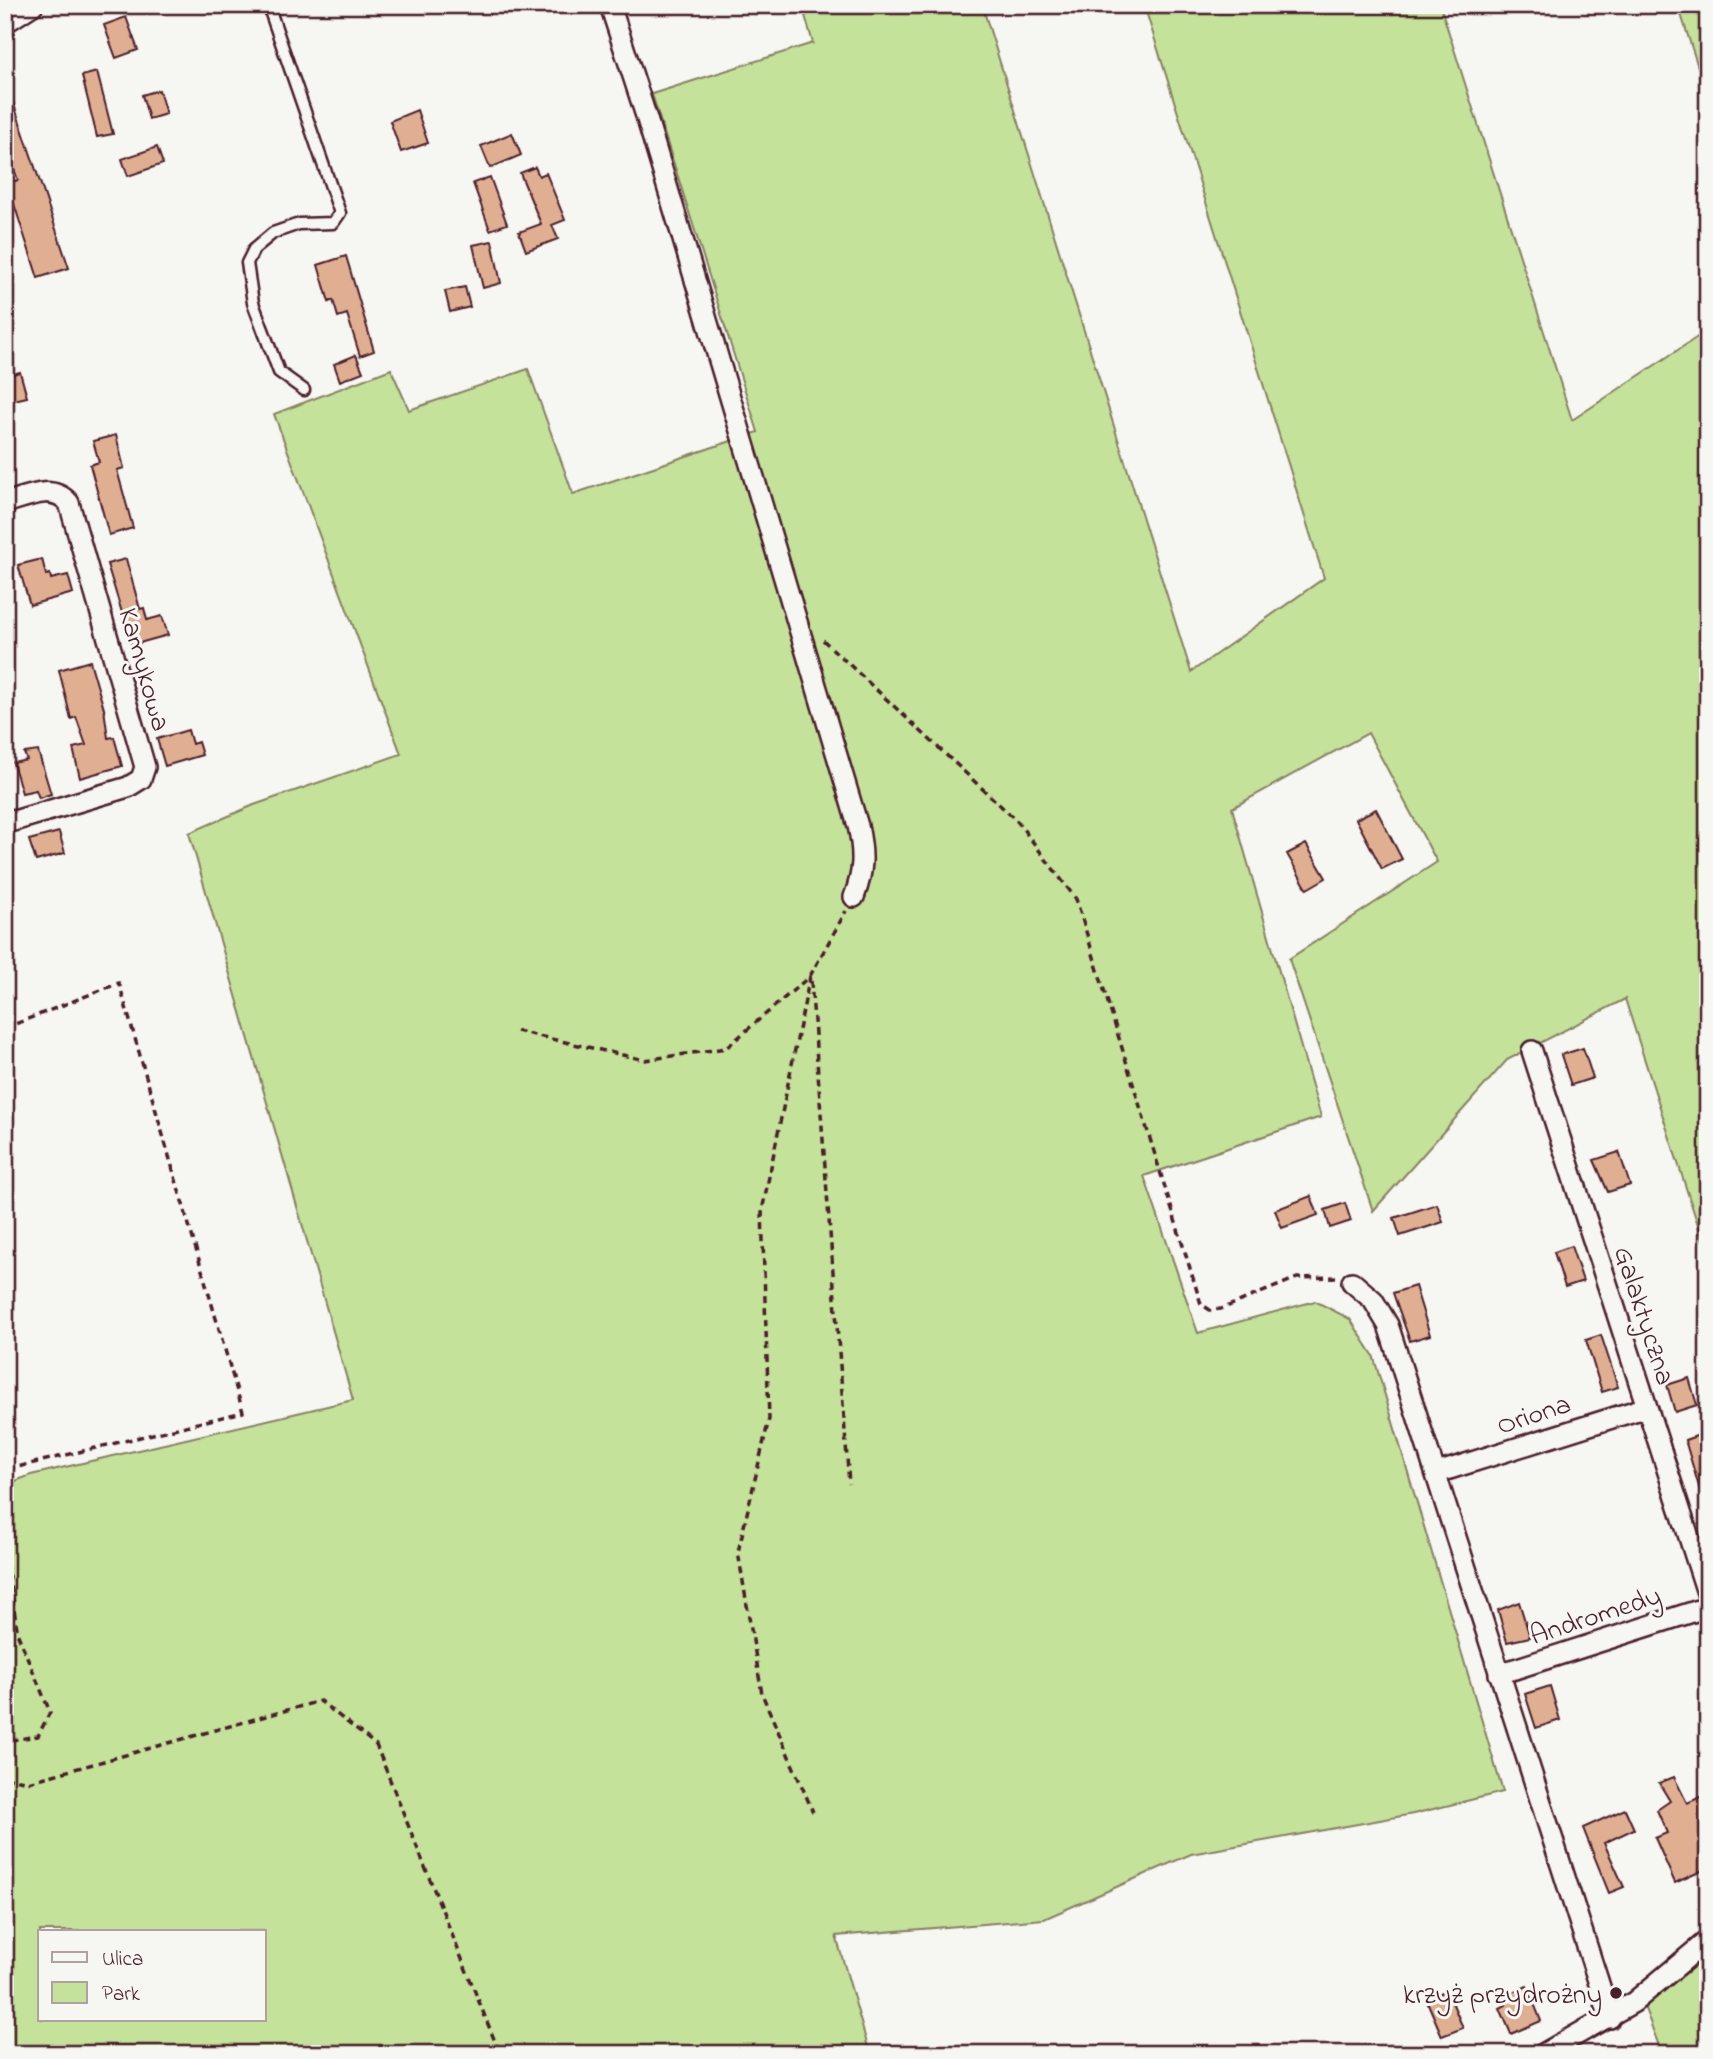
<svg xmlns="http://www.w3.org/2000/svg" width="1713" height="2059" viewBox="0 0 1713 2059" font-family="'Indie Flower',sans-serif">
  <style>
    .green { fill: #c4e29a; stroke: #878062; stroke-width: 2; fill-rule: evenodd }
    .building { fill: #e0af92; stroke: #4a1f2b; stroke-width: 2 }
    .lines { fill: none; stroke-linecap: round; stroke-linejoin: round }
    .service-casing { stroke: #4a1f2b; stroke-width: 15 }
    .minor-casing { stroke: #4a1f2b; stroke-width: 24 }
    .path { stroke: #4a1f2b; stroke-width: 3.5; stroke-dasharray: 7 5; stroke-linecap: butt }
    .service { stroke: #f6f6f2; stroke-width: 10 }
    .minor { stroke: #f6f6f2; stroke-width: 19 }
    .poi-dot { fill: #4a1f2b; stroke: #f6f6f2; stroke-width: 2.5 }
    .labels { text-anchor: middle; stroke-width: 6; stroke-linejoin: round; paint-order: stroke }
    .street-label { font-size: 28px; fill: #4a1f2b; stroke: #f6f6f2 }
    .poi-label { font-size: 28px; fill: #4a1f2b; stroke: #f6f6f2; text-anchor: end }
  </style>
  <rect width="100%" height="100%" fill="#f6f6f2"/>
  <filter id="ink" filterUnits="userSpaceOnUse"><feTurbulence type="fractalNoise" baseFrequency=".0143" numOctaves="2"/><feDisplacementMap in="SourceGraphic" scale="14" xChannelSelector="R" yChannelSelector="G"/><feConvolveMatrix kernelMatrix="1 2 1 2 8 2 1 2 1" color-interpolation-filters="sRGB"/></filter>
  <g filter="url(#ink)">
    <path class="green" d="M802,5H982L1191,672L1324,578L1144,5H1440L1572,420L1708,330V1256L1625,999L1507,1060L1373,1211L1289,959L1437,862L1368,733L1232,808L1321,1117L1144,1176L1198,1333L1315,1301L1350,1319L1373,1355L1503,1792L1413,1814L1191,1854L1044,1919L836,1936L870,2054H5V1485L31,1475L353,1400L189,833L254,805L401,754L274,414L391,369L409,410L528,369L573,494L758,432L652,94L813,43ZM40,1931H264V2019H40Z
      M1678,5H1708V98Z
      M1708,1956V2054H1662L1644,2006Z"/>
    <path class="building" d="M126,17L138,50L116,58L104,25Z
      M97,72L113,134L97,137L82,76Z
      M5,87H8L69,268L38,278L14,204L5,207V184L18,180L5,144Z
      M159,90L166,114L149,119L142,95Z
      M417,110L428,143L401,152L390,121Z
      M512,133L521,155L490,168L481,146Z
      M157,147L163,164L128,176L122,159Z
      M535,167L539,176L546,173L565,220L552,225L558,239L526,251L519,232L541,224L520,173Z
      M490,177L507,224L490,230L473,183Z
      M492,241L501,283L483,288L473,245Z
      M346,256L374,351L360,356L347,314L338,317L333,300L329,302L318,265Z
      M465,287L470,307L450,312L445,291Z
      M356,355L363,372L340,381L334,364Z
      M20,372L27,397L5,402V376Z
      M116,435L124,468L117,470L133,528L109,535L90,465L99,462L93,441Z
      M42,559L46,575L50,574L51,579L68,575L73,593L30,605L18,565Z
      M126,559L140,609L144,608L147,620L162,616L168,635L132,645L107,564Z
      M90,661L104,709L108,738L114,737L122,766L80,778L73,748L86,745L76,717L71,719L59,670Z
      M188,730L192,744L198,742L202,755L165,766L157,739Z
      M38,751L51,794L39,798L36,790L22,793L13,763L27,760L24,753Z
      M1376,809L1402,859L1382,869L1356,819Z
      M59,832L65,853L36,861L29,840Z
      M1306,844L1326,878L1307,889L1287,854Z
      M1583,1048L1593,1078L1571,1085L1561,1055Z
      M1619,1152L1630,1185L1608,1192L1594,1160Z
      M1311,1196L1318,1215L1282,1228L1275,1210Z
      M1345,1203L1351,1221L1330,1228L1325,1210Z
      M1437,1204L1443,1222L1400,1236L1394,1218Z
      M1571,1246L1583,1281L1565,1287L1554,1252Z
      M1415,1286L1430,1335L1410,1341L1393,1293Z
      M1601,1335L1618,1387L1602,1392L1586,1340Z
      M1689,1378L1697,1405L1675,1412L1667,1385Z
      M1708,1432V1506L1705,1507L1685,1440Z
      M1519,1602L1530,1637L1507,1642L1498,1610Z
      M1550,1686L1560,1720L1536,1728L1525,1694Z
      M1674,1777L1687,1803L1708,1794V1868L1675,1883L1655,1838L1667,1833L1657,1810L1670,1801L1659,1783Z
      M1625,1809L1634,1829L1604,1843L1624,1887L1609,1893L1583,1828Z
      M1527,1986L1541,2021L1511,2034L1500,2008L1506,2005L1503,1996Z
      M1447,1990L1463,2028L1442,2036L1426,1999Z"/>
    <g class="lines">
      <g class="service-casing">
        <path id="service" d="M268,5L340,213L333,223L299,224L273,233L254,249L247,263L253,303L279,372L304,390"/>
      </g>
      <g class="minor-casing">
        <path id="minor" d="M610,5L647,119L858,826C864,853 864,871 854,897
          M5,23L33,5
          M5,503C27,497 52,483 69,503L145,767L141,779L128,787L14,821L5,818
          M1532,1051L1708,1596
          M1352,1282L1373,1300L1388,1325L1610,2018
          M1437,1473L1647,1407
          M1499,1674L1708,1607
          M1543,2054L1634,2002L1708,1940"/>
      </g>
      <path class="path" d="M823,640L1017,821L1076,899L1201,1304L1210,1310L1221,1309L1297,1278L1336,1277
        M810,976L762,1211L769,1419L738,1552L762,1694L813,1812
        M811,981L849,1484
        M5,1028L119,983L243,1412L5,1470
        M1708,1029L1704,1032L1708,1058
        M516,1031L645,1060L726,1048L810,976L846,911
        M5,1551L18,1635L50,1712L38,1736L5,1741
        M5,1777L28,1782L320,1701L376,1745L500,2054"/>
      <use href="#service" class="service"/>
      <use href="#minor" class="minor"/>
    </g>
  </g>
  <circle class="poi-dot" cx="1616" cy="1993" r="7"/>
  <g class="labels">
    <g class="street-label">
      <text transform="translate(146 669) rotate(74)" y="10">Kamykowa</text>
      <text transform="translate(1646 1315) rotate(72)" y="10">Galaktyczna</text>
      <text transform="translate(1533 1413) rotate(-18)" y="10">Oriona</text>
      <text transform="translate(1595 1614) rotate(-18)" y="10">Andromedy</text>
    </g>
    <g class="poi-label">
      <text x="1602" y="2003">krzyż przydrożny</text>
    </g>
  </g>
  <rect width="1713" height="2059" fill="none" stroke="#f6f6f2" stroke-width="28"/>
  <rect x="14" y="14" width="1685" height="2031" fill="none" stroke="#4a1f2b" stroke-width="2.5" filter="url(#ink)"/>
  <rect x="38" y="1930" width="228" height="91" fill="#f6f6f2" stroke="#b1a0a2" stroke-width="2"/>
  <rect x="52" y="1952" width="35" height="10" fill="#f6f6f2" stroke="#b1a0a2" stroke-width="2"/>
  <text x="102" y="1965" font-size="21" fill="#4a1f2b">Ulica</text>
  <rect x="52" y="1982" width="35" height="21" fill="#c4e29a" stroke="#b1a0a2" stroke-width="2"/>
  <text x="102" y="2000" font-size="21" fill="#4a1f2b">Park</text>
</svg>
